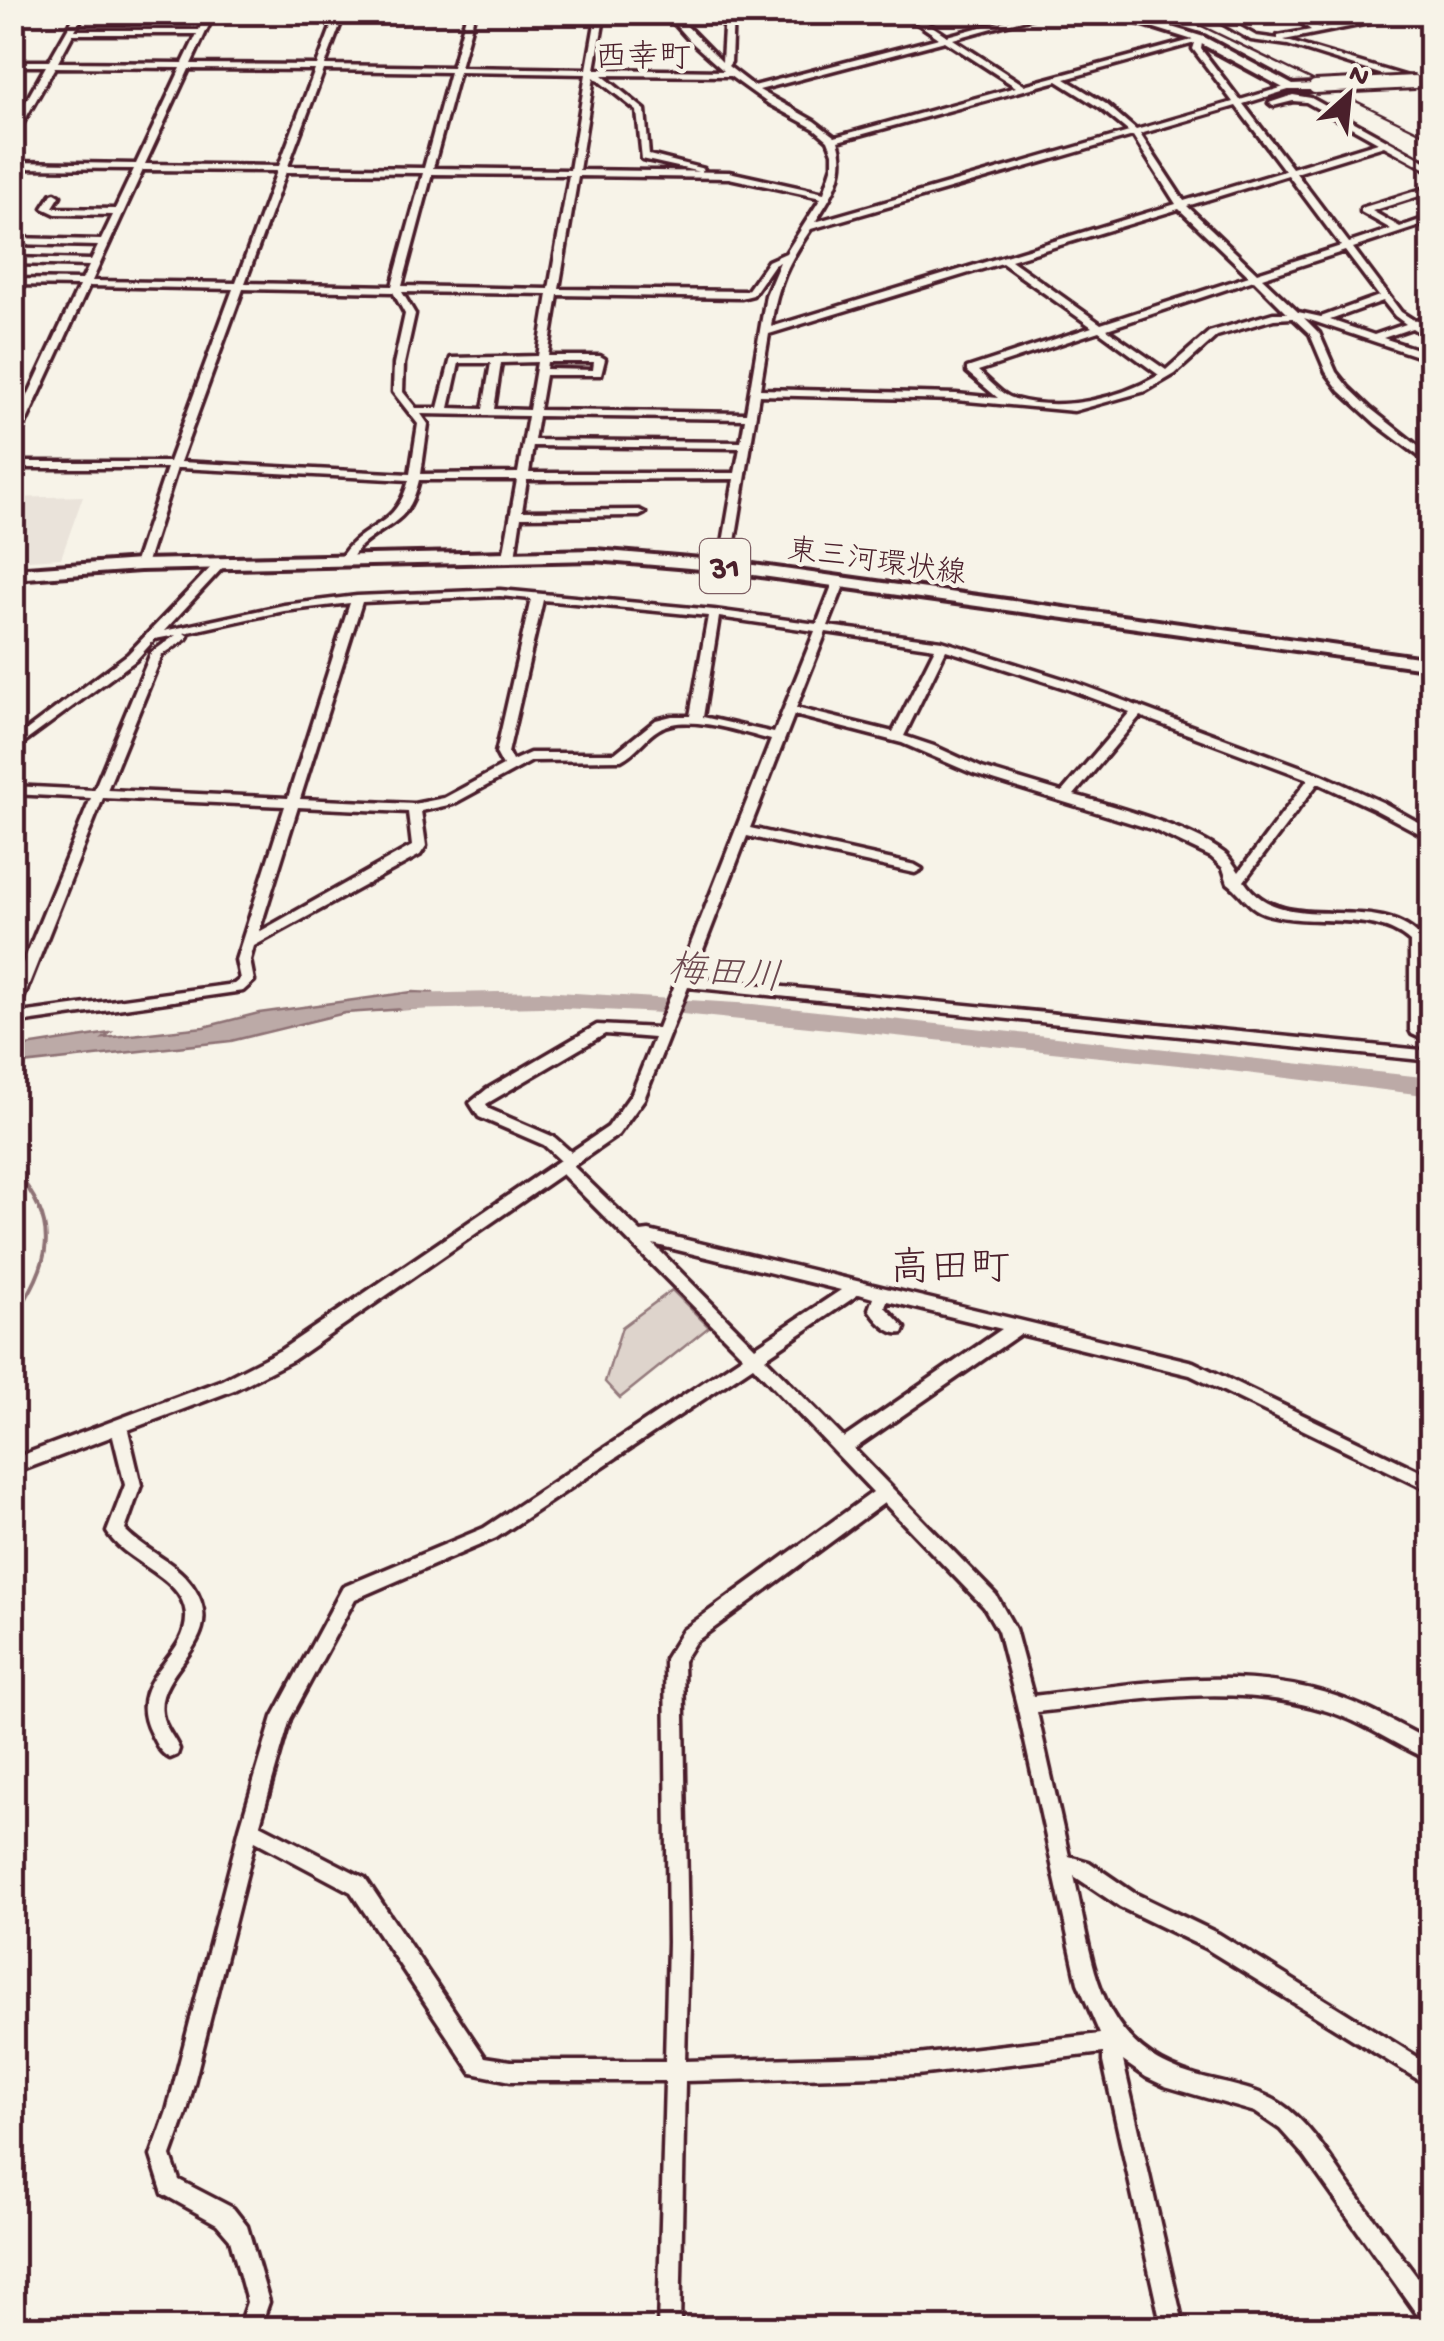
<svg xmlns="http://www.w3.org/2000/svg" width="1444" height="2341" viewBox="0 0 1444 2341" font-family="'Gochi Hand','Klee One',sans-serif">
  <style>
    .built { fill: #eae3da }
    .green { fill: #ded4cc; stroke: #947a7c; stroke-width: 2.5 }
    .water { fill: #bcaaa7; stroke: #8e7275; stroke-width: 2.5 }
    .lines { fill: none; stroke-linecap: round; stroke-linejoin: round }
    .stream { stroke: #8e7275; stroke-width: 4 }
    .river { fill: #bcaaa7; fill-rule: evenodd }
    .minor-casing { stroke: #4a1f2b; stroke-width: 7 }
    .major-casing { stroke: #4a1f2b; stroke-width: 8 }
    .minor { fill: #f7f3e8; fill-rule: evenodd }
    .major { fill: #f7f3e8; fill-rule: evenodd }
    .rail { stroke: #4a1f2b; stroke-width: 2.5 }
    .major-bridge-casing { stroke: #4a1f2b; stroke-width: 18; stroke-linecap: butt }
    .major-bridge { stroke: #f7f3e8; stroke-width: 12 }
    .labels { text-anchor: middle; stroke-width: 9; stroke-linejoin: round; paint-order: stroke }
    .far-street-label { font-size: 30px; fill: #4a1f2b; stroke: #f7f3e8 }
    .far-quarter-label { font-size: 32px; fill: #4a1f2b; stroke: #f7f3e8 }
    .shield { fill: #f7f3e8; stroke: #7e5f64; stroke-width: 2.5 }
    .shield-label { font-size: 32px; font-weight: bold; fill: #4a1f2b }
    .water-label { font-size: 38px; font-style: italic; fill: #6c4950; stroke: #f7f3e8 }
    .quarter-label { font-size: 40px; fill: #4a1f2b; stroke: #f7f3e8 }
  </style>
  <rect width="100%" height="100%" fill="#f7f3e8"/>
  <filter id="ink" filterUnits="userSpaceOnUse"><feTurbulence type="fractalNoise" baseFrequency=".01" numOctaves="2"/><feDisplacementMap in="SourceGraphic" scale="20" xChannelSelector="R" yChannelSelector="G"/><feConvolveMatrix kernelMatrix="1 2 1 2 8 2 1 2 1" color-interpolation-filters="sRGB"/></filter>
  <g filter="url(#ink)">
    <path class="built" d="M83,496L61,558L13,561V498Z"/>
    <path class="green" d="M672,1290L709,1327L620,1398L605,1382L622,1327Z"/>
    <path class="water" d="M412,992L433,993L435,1007L345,1013L231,1041L13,1065V1048L110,1033L104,1038L204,1027L259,1013Z"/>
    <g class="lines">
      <path class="stream" d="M12,1167C62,1226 52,1260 12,1321"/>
      <path class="river" d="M542,991L753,1004L1432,1078V1096L1198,1067L682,1014L542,1007L402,1010L390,1002L402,994Z"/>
      <g class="minor-casing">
        <path id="minor" d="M77,12H85L75,30H199L207,12H215L191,64L317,65L337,12H345L325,65L452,67L467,12H475L460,67L587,69L597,12H605L595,69L724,71L688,39L664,12H673L722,62L725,12H733L731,62L728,66L754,86L939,38L901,12H911L947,36L1036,12H1051L953,39L1024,85L1203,37L1201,49L1240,100L1291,85L1295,88L1243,104L1292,168L1378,142L1306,102L1293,101L1273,106L1269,103L1293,95L1311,98L1432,165V172L1384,146L1296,173L1349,243L1391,229L1361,212V208L1432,186V192L1372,211L1400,227L1432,216V222L1353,248L1401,312L1415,321L1432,315V321L1421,325L1432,332V340L1412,328L1383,338L1432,354V361L1304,318L1319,333L1336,372L1348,387L1371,409L1432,457V466L1376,424L1340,391L1326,372L1310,334L1293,318L1274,319L1217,336L1175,374L1146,391L1074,411L956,400L759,395L731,566L725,569L719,566L734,479L527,480L522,511L639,510L645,513L639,516L521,517L515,557L509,560L503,557L517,480H419C408,525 391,520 361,546C355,552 352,559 345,563L339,560C362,521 395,532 409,480L180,468H177L146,565L140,568L136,567L134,565L167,468H12V462H169L233,289L89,286L17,442L12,445V430L79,286L12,285V279L82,280L89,266L12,264V258L91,260L98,246L12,244V238L101,240L113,215L56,214L43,208L52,194L55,193L60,196L53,207L57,208L115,209L134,169L12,168V162L136,164L181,68L55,67L16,135L12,138V126L46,66H12V61H49ZM73,34H197L183,63L58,62ZM945,41L1016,87L835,137L814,121L759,90ZM1195,43L1193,49L1233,102L1136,130L1106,104L1065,79ZM189,69L315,70L279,166L145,164ZM324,70L450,72L424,168L288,166ZM459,72L586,74L570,170L433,168ZM602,75L730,76L769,104L815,129L828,140L833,153V165L824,193L729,172L579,170L594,77L637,111L642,159L700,172L704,169L649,155L645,110ZM1057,81L1100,108L1129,132L815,222C831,197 849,172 838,141ZM1236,106L1285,171L1184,201L1140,134ZM1133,136L1176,204L771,327C777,285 787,264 811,229ZM143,170L277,171L236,283L92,281ZM286,172L423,173L392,286L245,283ZM432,174L569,175L549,289L402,286ZM1288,175L1341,246L1257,273L1187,206ZM578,176L729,178L821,198L786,253L768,261L747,291L559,289ZM1179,209L1249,276L1101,324L1011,260ZM1345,251L1379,296L1321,317L1298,312L1262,278ZM780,262L766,295L746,413L539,410L545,375H601L605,359L600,356H548L558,295L741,298L753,295L774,265ZM1002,263L1092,327L967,368V372L998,398L956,394L760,389L769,334ZM1254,280L1287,313H1273L1209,332L1166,370L1107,329ZM243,289L393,292L405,314L394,364L393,392L418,424L410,474L180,462ZM402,292L548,294L538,356L451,358L438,408H416L403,392L404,364L415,314ZM1383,301L1395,316L1406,324L1374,335L1330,320ZM1099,331L1159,375C1118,399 1062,412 1015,399C1002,396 989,380 978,371ZM537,362L529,410L494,409L501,363ZM547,362H594L593,370L546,369ZM459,363H491L483,409L449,408ZM421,414L528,416L518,473L421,474L428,424ZM538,416L745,419L741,442L534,440ZM533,446L740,448L735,473H529Z
          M1203,12H1214L1256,36L1278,39V36L1311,30L1286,12H1296L1320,28L1404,12H1424L1284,40L1415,79L1432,77V82L1415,85L1288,45L1251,40Z
          M221,560L227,563L225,565L164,631L284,605L357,596L500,590L714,610L817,624L833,583L839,580L845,583L828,626L942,641L1076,683L1320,774L1384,803L1432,830V840L1374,809L1318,783L1244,881C1284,941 1379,886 1424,941V1027L1432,1031V1043L1412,1034L1410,1030V942C1375,909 1308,928 1264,913C1247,907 1241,892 1228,883L1223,868L1211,857L1154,830L974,774L902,743L794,715L750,828L915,865L922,869L915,873L747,836L692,978L1432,1051V1061L688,987L644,1099L618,1135L573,1166L641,1232L649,1231L1193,1362L1432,1477V1492L1190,1375L1020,1334L854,1449L996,1595L1015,1629L1033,1696C1130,1685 1230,1665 1326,1693C1363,1704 1397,1724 1432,1742V1761C1396,1746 1364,1722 1327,1711C1232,1681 1133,1701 1037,1712L1069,1856L1089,1862L1134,1893L1219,1934L1432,2066V2088L1205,1948L1120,1907L1074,1876C1094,1964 1095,2047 1196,2076C1227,2085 1262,2088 1288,2109C1314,2130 1331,2160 1350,2186C1377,2223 1404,2260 1432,2297V2327L1424,2324L1305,2157L1280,2129L1255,2112L1165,2086L1146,2077L1123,2061L1184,2328H1162L1103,2062V2053L917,2075L685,2081L680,2328H658L665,2081H511L472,2073L351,1892L255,1841L187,2111L171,2156L179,2180L233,2208L247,2226L269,2302L260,2328H238L247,2302L230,2239L217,2224L163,2194L151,2156L167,2111L240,1828L273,1717L343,1587L484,1528L743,1356L562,1174L293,1360L234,1390L128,1430L141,1485L125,1530C145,1551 175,1561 192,1585C232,1642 154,1668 162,1714C164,1727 174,1737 179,1749L177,1755L170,1758C160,1753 156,1744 151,1734C122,1677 189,1660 186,1614C183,1576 125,1563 107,1532L125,1485L113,1436L12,1474V1459L222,1380L281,1350L560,1160L544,1145L479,1117L470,1103L487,1089L597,1025L658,1028L771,740C743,733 686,712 659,729C645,737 637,752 621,760L532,761L453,804L421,811L426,846L420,855L254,946L250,960L254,981L243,991L12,1024V990L91,798L12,794V786L94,790L151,653L176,635L155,639L136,660L12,751V741L128,654L217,561ZM500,596L531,599L496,753L503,766L444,798L414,804L300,799L362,602ZM543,600L708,616L690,716H672L656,720L615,753H530L512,761L508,753ZM350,603L288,798L107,790L162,655L186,639L188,636L184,633L284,611ZM719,617L815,631L774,733L703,717ZM826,632L935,648L893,732L796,708ZM946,650L1068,689L1130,712L1062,792L982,768L934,746L904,736ZM1140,716L1308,779L1239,872C1234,865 1230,858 1224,853C1190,827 1116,807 1074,795ZM103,798L285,806L236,960L240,979L234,984L13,1014L19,1009ZM298,807L408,812L412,846L259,932ZM605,1034L654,1038L632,1093L608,1127L571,1152L554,1137L489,1109L486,1104ZM653,1244L841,1290L755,1347ZM859,1294L873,1298L869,1309C876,1320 890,1336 903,1333L905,1328L885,1307L887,1301L1002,1329L844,1438L765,1358ZM753,1366L873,1492L683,1630L665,1659L668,1942L665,2061H511L485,2057L365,1878L260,1824L290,1719L355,1599L496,1538ZM884,1503L984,1607L998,1631L1017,1705L1078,1983L1100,2034L917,2055L685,2061L688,1942L683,1661L695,1642Z"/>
      </g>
      <g class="major-casing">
        <path id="major" d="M1104,12H1122L1204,37L1293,85L1315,84L1321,87L1315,90H1287L1196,41Z
          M1411,80L1432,83V90L1411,84Z
          M595,550L725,561L1432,659V669L725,571L595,560L140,570L12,579V569L140,560Z"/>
      </g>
      <use href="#minor" class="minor"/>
      <use href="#major" class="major"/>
      <path class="rail" d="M1173,12L1432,138"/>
      <g class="major-bridge-casing">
        <path id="major-bridge" d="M1315,87L1415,82"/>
      </g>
      <use href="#major-bridge" class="major-bridge"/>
    </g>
  </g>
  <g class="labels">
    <g class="far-street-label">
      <text transform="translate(877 560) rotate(8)" y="10">東三河環状線</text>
    </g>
    <g class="far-quarter-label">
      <text x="643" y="66">西幸町</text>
    </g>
    <rect class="shield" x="700" y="539" width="50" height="54" rx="8"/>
    <g class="shield-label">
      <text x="725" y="577">31</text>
    </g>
    <g class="water-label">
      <text transform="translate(725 971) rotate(5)" y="13">梅田川</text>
    </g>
    <g class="quarter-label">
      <text x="950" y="1279">高田町</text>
    </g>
  </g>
  <rect width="1444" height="2341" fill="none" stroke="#f7f3e8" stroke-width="50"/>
  <rect x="25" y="25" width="1394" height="2291" fill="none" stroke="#4a1f2b" stroke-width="4" filter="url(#ink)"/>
  <g transform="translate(1349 95) rotate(27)" stroke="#f7f3e8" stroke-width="8" paint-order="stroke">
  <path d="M0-8L18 38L0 25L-18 38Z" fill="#4a1f2b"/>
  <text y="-15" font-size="28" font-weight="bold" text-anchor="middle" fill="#4a1f2b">N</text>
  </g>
</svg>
